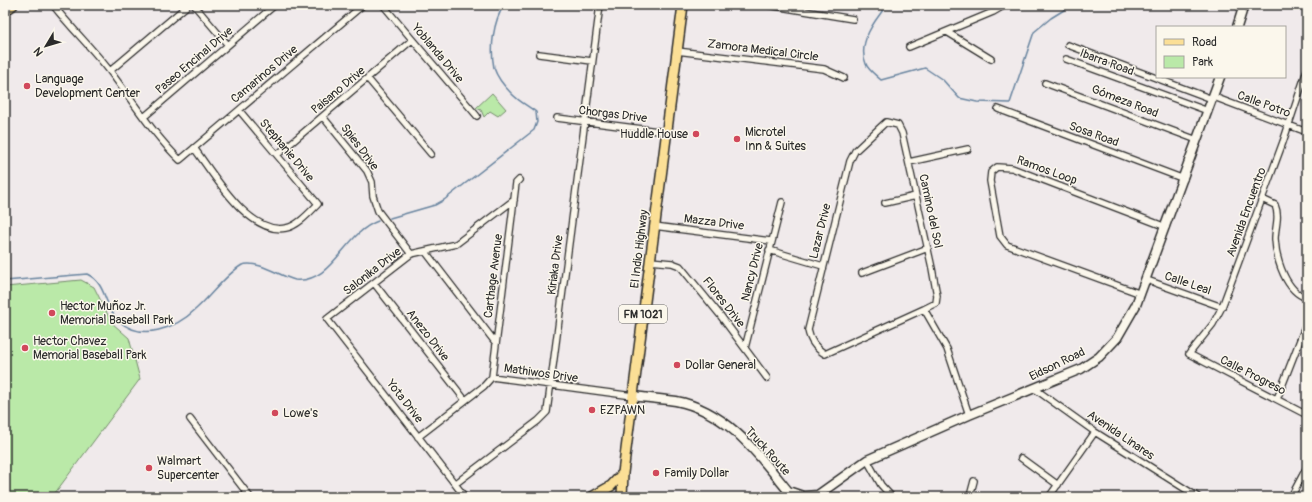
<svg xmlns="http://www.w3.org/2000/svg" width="1312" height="502" viewBox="0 0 1312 502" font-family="Pangolin,sans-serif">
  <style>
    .green { fill: #bae9a8; stroke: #728a6a }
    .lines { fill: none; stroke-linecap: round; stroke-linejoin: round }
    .stream { stroke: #68849f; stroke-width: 1.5 }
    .street-casing { stroke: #2b2b2b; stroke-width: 8 }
    .secondary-casing { stroke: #2b2b2b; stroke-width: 11 }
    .primary-casing { stroke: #2b2b2b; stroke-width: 12 }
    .street { stroke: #fbf7ec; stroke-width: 5.5 }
    .secondary { stroke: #fbf7ec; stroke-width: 8 }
    .primary { stroke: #fbdf96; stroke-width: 9 }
    .poi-dot { fill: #d1495b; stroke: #fbf7ec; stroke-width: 1.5 }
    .labels { text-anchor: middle; stroke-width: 3; stroke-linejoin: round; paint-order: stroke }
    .shield { fill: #fbf7ec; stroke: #696865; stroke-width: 1 }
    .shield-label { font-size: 11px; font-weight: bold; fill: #2b2b2b }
    .street-label { font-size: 12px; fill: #2b2b2b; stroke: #fbf7ec }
    .poi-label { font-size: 12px; fill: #2b2b2b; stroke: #fbf7ec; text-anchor: start }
  </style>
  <rect width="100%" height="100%" fill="#f0eaeb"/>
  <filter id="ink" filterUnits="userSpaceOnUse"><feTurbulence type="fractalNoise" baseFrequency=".025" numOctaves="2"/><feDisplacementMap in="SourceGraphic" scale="8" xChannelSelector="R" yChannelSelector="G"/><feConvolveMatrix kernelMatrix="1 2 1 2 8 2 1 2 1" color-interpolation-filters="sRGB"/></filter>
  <g filter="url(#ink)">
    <path class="green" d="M492,93L506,109L498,116L490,111L484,117L481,110L476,108Z
      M81,280L94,287L112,323L129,338L140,379L52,497H5V287Z"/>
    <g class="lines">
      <path class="stream" d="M887,5C875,20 857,43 866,64C868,70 877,76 881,80L925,68L943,80L959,98L977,102L1010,103L1034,32L1051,18L1072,5
        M390,218L435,205L444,200L534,130L537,122L536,112C528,106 518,101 511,93C505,87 497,77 494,68C490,48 493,22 504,5
        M5,281L87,274C107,283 104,308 119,321C142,342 176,328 196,309C211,296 225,275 242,265C259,260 279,276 295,280C333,284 343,234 378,221"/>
      <g class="street-casing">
        <path id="street" d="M53,5C71,28 92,48 109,70C132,100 153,134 180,160L363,5
          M194,5L228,45
          M383,5L477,116
          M768,5L853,19
          M947,32L991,59
          M1068,45L1212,99
          M909,47L993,12L1005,5
          M677,51L824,69L844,78
          M539,54L592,61
          M1066,59L1208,111
          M1307,70L1283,142L1222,307L1213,324L1189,354L1307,415
          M110,71L188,5
          M368,79L431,154
          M1045,83L1197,140
          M1214,97L1307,132
          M998,109L1184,179
          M144,117L275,5
          M323,117L367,171L372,182L373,196L378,211L411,254
          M557,118L666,132
          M194,148C213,173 249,236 286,228C298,226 310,212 318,204L239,110
          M277,155L412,40
          M909,162L968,149
          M1262,199L1275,205C1280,217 1275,227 1275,239C1276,260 1286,292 1307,298
          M885,203L916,196
          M654,226L771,241
          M769,250L823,266
          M425,251L495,342
          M650,261L672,263L680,266L720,315L767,378
          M862,273L928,248
          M1147,280L1222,307
          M374,283L465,400
          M1141,294L1007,245L1000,236L990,181L991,172L997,167L1012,168L1166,227
          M924,309L825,354C815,348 810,341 808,330L850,161L855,151L886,122L898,125L902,133L932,268L937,296L936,303L924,309L947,349L969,415
          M745,348L782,202
          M492,377L516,183L519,180
          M1035,389L1095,432L1198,497
          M1277,399L1307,322
          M190,419L250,497
          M418,437L484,386L492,377L633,396
          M1021,458L1058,485
          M867,460L881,485L892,497
          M455,484L538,421L547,412L600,5
          M970,496L974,481
          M465,497L327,319L411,254L456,244L514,200
          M1049,497L1095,432
          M1280,497H1284
          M1291,497L1307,467"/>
      </g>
      <g class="secondary-casing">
        <path id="secondary" d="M1237,27L1244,5
          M633,396C647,398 662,399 676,401C729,411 761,458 793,497
          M788,491L803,496L818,495
          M815,497L867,460L969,415L1081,369L1099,357L1117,338L1136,305L1220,77"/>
      </g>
      <g class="primary-casing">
        <path id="primary" d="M5,11L13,5
          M592,497L611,486L623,473
          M622,497L623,473L683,5"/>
      </g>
      <use href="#street" class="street"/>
      <use href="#secondary" class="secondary"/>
      <use href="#primary" class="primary"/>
    </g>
  </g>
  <g class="poi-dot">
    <circle cx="27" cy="86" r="4"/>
    <circle cx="696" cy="134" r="4"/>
    <circle cx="737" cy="139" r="4"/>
    <circle cx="52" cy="313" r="4"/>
    <circle cx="25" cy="348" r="4"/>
    <circle cx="677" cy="365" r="4"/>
    <circle cx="592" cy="410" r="4"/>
    <circle cx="275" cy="413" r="4"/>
    <circle cx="149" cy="468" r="4"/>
    <circle cx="656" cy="473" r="4"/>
  </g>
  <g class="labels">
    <rect class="shield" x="619" y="305" width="48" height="18" rx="3"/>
    <g class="shield-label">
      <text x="643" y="318">FM 1021</text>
    </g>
    <g class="street-label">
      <text transform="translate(763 50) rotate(7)" y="4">Zamora Medical Circle</text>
      <text transform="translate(438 53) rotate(50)" y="4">Yoblanda Drive</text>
      <text transform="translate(194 60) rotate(-40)" y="4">Paseo Encinal Drive</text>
      <text transform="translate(1107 62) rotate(20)" y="4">Ibarra Road</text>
      <text transform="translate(264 74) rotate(-40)" y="4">Camarinos Drive</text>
      <text transform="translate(338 90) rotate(-40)" y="4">Paisano Drive</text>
      <text transform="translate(1125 101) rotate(21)" y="4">Gómeza Road</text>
      <text transform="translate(1264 104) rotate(20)" y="4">Calle Potro</text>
      <text transform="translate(613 114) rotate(7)" y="4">Chorgas Drive</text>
      <text transform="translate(1094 134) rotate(20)" y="4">Sosa Road</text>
      <text transform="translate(360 147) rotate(53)" y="4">Spies Drive</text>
      <text transform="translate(287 150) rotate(50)" y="4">Stephanie Drive</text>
      <text transform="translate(1047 170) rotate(20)" y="4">Ramos Loop</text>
      <text transform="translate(931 211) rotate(78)" y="4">Camino del Sol</text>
      <text transform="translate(1246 212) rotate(-70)" y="4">Avenida Encuentro</text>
      <text transform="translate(714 222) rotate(7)" y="4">Mazza Drive</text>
      <text transform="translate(820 231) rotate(-76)" y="4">Lazar Drive</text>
      <text transform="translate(639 249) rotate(-83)" y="4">El Indio Highway</text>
      <text transform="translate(555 265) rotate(-83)" y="4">Kiriaka Drive</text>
      <text transform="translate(372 271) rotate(-38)" y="4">Salonika Drive</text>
      <text transform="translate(752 272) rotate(-76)" y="4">Nancy Drive</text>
      <text transform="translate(493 276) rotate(-83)" y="4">Carthage Avenue</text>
      <text transform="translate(1188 283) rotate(19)" y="4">Calle Leal</text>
      <text transform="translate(724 302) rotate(52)" y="4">Flores Drive</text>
      <text transform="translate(428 335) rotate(52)" y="4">Anezo Drive</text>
      <text transform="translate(1057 364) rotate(-26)" y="4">Eidson Road</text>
      <text transform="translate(541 373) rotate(8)" y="4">Mathiwos Drive</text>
      <text transform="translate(1253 375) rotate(27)" y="4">Calle Progreso</text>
      <text transform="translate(405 401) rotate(52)" y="4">Yota Drive</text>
      <text transform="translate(1121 435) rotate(34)" y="4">Avenida Linares</text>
      <text transform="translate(768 451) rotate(48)" y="4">Truck Route</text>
    </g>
    <g class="poi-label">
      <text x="35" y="83">Language<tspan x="35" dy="14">Development Center</tspan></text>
      <text x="745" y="136">Microtel<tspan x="745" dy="14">Inn &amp; Suites</tspan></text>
      <text x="688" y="138" text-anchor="end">Huddle House</text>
      <text x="60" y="310">Hector Muñoz Jr.<tspan x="60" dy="14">Memorial Baseball Park</tspan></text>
      <text x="33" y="345">Hector Chavez<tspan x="33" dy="14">Memorial Baseball Park</tspan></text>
      <text x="685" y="369">Dollar General</text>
      <text x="600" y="414">EZPAWN</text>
      <text x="283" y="417">Lowe's</text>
      <text x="157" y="465">Walmart<tspan x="157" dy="14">Supercenter</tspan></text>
      <text x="664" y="477">Family Dollar</text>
    </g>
  </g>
  <rect width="1312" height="502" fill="none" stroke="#fbf7ec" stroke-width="20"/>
  <rect x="10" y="10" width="1292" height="482" fill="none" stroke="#2b2b2b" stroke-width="1.5" filter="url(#ink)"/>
  <rect x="1156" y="26" width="130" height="52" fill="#fbf7ec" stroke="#a8a59f"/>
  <rect x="1164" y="39" width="20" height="6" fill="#fbdf96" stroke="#a8a59f"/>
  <text x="1192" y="46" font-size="12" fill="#2b2b2b">Road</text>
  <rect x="1164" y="56" width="20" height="12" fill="#bae9a8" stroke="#a8a59f"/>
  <text x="1192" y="66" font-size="12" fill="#2b2b2b">Park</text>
  <g transform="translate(46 46) rotate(232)" stroke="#fbf7ec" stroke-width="3" paint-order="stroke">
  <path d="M0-3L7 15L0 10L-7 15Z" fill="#2b2b2b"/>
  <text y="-6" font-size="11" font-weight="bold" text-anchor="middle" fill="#2b2b2b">N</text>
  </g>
</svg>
